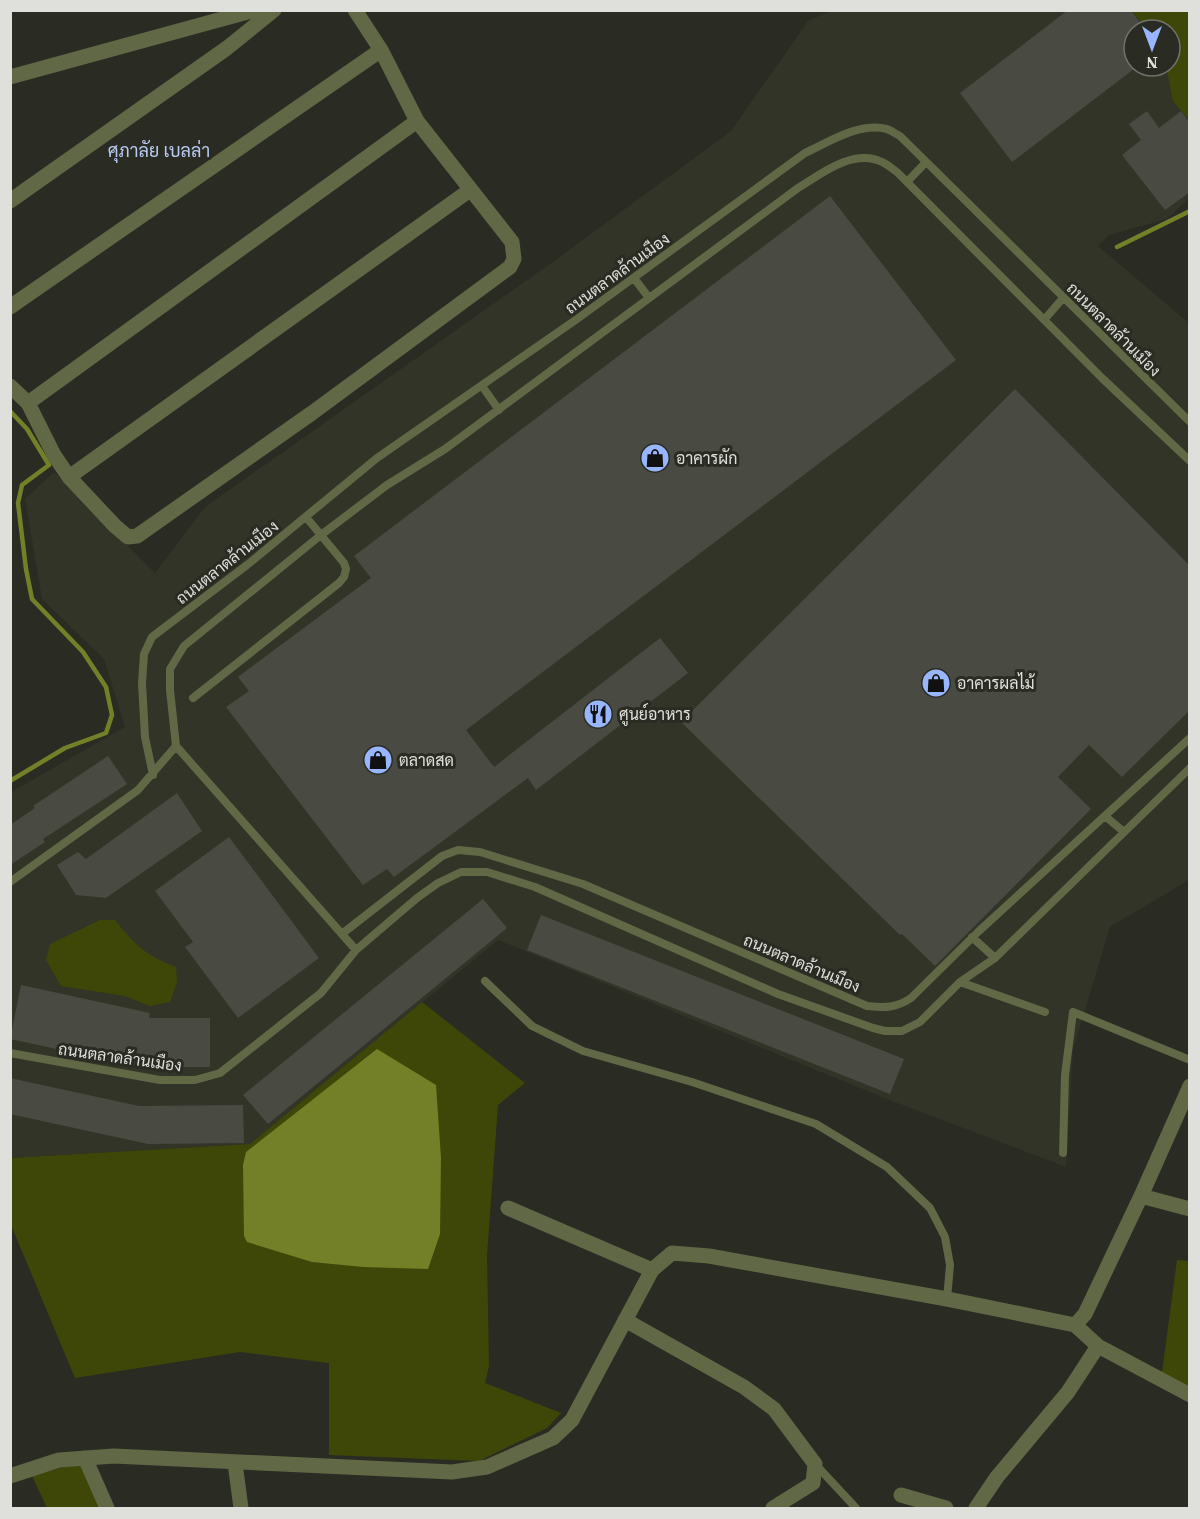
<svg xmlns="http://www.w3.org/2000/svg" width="1200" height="1519" viewBox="0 0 1200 1519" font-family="'Source Serif 4',Sarabun,serif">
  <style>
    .built { fill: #313426; fill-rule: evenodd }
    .green { fill: #3f4708 }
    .water { fill: #748027 }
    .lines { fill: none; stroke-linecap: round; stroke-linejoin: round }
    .stream { stroke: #748027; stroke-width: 4.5 }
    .building { fill: #494b42 }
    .lane { stroke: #616846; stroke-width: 8 }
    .street { stroke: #616846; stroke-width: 15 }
    .labels { text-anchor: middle; stroke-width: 6; stroke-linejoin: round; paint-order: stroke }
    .street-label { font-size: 16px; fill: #dfe0db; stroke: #2a2b23 }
    .poi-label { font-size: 16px; fill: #dfe0db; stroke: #2a2b23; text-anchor: start }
    .neighbourhood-label { font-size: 18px; fill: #b9cbf3; stroke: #2a2b23 }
  </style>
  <rect width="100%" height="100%" fill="#2a2b23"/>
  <path class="built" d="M830,11H1189V198L1167,219L1109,235L1098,246L1189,323V880L1110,927L1073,1050L1066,1167L892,1101L498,940L250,1144L11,1158V792L125,727L104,659L42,599L25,499L54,472L155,573L205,507L547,266L731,131L808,21ZM1134,30H1170V66H1134Z"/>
  <path class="green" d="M1132,11H1189V120L1173,101L1166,66H1170V30H1147Z
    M100,920H115C135,945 145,955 176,967L177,982L170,1002L150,1006L125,996L61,986L46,960L50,944Z
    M422,1002L525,1083L498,1105L487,1255L489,1366L485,1383L561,1413L547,1428L479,1461L329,1455V1363L240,1352L75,1378L11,1225L10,1158L250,1144Z
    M1177,1260L1189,1261V1396L1161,1380Z
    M82,1462L101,1508H47L32,1476Z"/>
  <path class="water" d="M377,1049L436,1085L441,1158L440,1234L428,1269L363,1267L312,1262L247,1242L244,1236L243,1165L246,1152Z"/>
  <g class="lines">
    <path class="stream" d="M1117,247L1190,211
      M10,411L27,429L49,465L22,485L18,503L26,569L32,599L83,652L106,687L112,715L106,733L65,748L10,781"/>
  </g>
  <path class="building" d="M1068,10H1131L1145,30H1134V69L1012,162L960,93Z
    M1147,111L1159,128L1181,111L1190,123V192L1165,210L1122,155L1141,140L1129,124Z
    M830,196L956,360L466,730L494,767L660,638L688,673L536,790L528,778L394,877L387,869L363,885L226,707L249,691L238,677L371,578L354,556Z
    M1015,389L1190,566V710L1122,777L1089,745L1058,777L1091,809L935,966L902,934L900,935L681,722Z
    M108,756L127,784L43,839L45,842L10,865V825L35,808L33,806Z
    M177,793L202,831L106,898L76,895L57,865L78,852L86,859Z
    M229,837L319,958L238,1018L185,947L193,942L155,891Z
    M483,899L507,928L268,1124L243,1095Z
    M541,915L904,1059L890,1094L527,950Z
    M21,985L150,1013L149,1018H210V1067H141L10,1039Z
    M10,1078L139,1106L243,1105L244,1143L148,1144L10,1114Z"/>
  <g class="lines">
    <path class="lane" d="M907,182L926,162
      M634,278L649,298
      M1044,320L1063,298
      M482,386L499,410
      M193,698L339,583L344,577L346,569L344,563L306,517
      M176,746L170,690V669L184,646L321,535L387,485L445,449L798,188C821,174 853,148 882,162C887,164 893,169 898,173L1103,379L1190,461
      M153,775L145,737L142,683L144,654L152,637L247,565L377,458L577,319L805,153C829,142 859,122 887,129C892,131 896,134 900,136L1190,422
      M1105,816L1124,832
      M10,882L138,790L176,746L356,950L321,993L220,1073L195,1080H160L10,1053
      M343,933L442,856L458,850L480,852L583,884L867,1006C885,1008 896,1008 911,998L979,931L1190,738
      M972,937L995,958
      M356,950L417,898L438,883L461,872H487L535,887L778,994L873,1028L885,1031H902L920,1022L960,982L995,958L1190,768
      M485,981L532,1026L583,1051L692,1082L816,1124L887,1167L930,1208L945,1237L950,1265L947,1299
      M960,982L1045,1012
      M1063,1153L1065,1075L1073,1012L1190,1060
      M816,1465L856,1508"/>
    <path class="street" d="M10,77L255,10
      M10,201L227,48L274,10
      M10,307L381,50
      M10,386L28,403L417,121
      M28,403L54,455L69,477L470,190
      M69,477L115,526L128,537L137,536L312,413L510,267L514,259L512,242L417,121L381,50L355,10
      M1141,1196L1190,1209
      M508,1208L652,1270
      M625,1320L744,1387L774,1409L815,1464L813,1483L773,1508
      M1098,1346L1190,1395
      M85,1458L107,1508
      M235,1463L241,1508
      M10,1476L59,1460L114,1456L452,1472L487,1467L553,1438L572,1420L652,1270L672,1253L709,1256L947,1299L1075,1325L1085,1314L1141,1196L1190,1086
      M901,1495L946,1508
      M976,1508L997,1477L1068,1392L1098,1346L1075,1325"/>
  </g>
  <defs>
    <g id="shop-disc" transform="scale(1.5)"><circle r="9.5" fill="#98b6fd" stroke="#2a2b23"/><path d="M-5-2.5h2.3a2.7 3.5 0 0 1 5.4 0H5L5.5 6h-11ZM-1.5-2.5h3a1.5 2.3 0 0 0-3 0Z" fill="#111"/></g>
    <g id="restaurant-disc" transform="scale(1.5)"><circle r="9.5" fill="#98b6fd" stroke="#2a2b23"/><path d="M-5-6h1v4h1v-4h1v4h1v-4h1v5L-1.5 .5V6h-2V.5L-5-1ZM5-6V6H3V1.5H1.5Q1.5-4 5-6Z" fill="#111"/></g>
  </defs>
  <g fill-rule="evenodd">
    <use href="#shop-disc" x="655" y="458"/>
    <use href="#shop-disc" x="936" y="683"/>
    <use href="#restaurant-disc" x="598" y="714"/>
    <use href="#shop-disc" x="378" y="760"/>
  </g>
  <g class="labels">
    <g class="street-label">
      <text transform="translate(617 273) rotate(-36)" y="6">ถนนตลาดล้านเมือง</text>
      <text transform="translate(1114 329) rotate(45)" y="6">ถนนตลาดล้านเมือง</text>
      <text transform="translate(227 562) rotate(-38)" y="6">ถนนตลาดล้านเมือง</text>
      <text transform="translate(802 963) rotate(23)" y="6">ถนนตลาดล้านเมือง</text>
      <text transform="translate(120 1057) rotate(8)" y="6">ถนนตลาดล้านเมือง</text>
    </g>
    <g class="poi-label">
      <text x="676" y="464">อาคารผัก</text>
      <text x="957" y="689">อาคารผลไม้</text>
      <text x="619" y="720">ศูนย์อาหาร</text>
      <text x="399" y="766">ตลาดสด</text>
    </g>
    <g class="neighbourhood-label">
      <text x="159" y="157">ศุภาลัย เบลล่า</text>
    </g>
  </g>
  <rect width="1200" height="1519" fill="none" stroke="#dfe0db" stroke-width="24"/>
  <g transform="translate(1152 48) rotate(180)"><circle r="28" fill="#2a2b23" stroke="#72736d" stroke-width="1.5"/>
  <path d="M0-4.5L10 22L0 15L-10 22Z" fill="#98b6fd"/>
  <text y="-9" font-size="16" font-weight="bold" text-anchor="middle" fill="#dfe0db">N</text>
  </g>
</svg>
